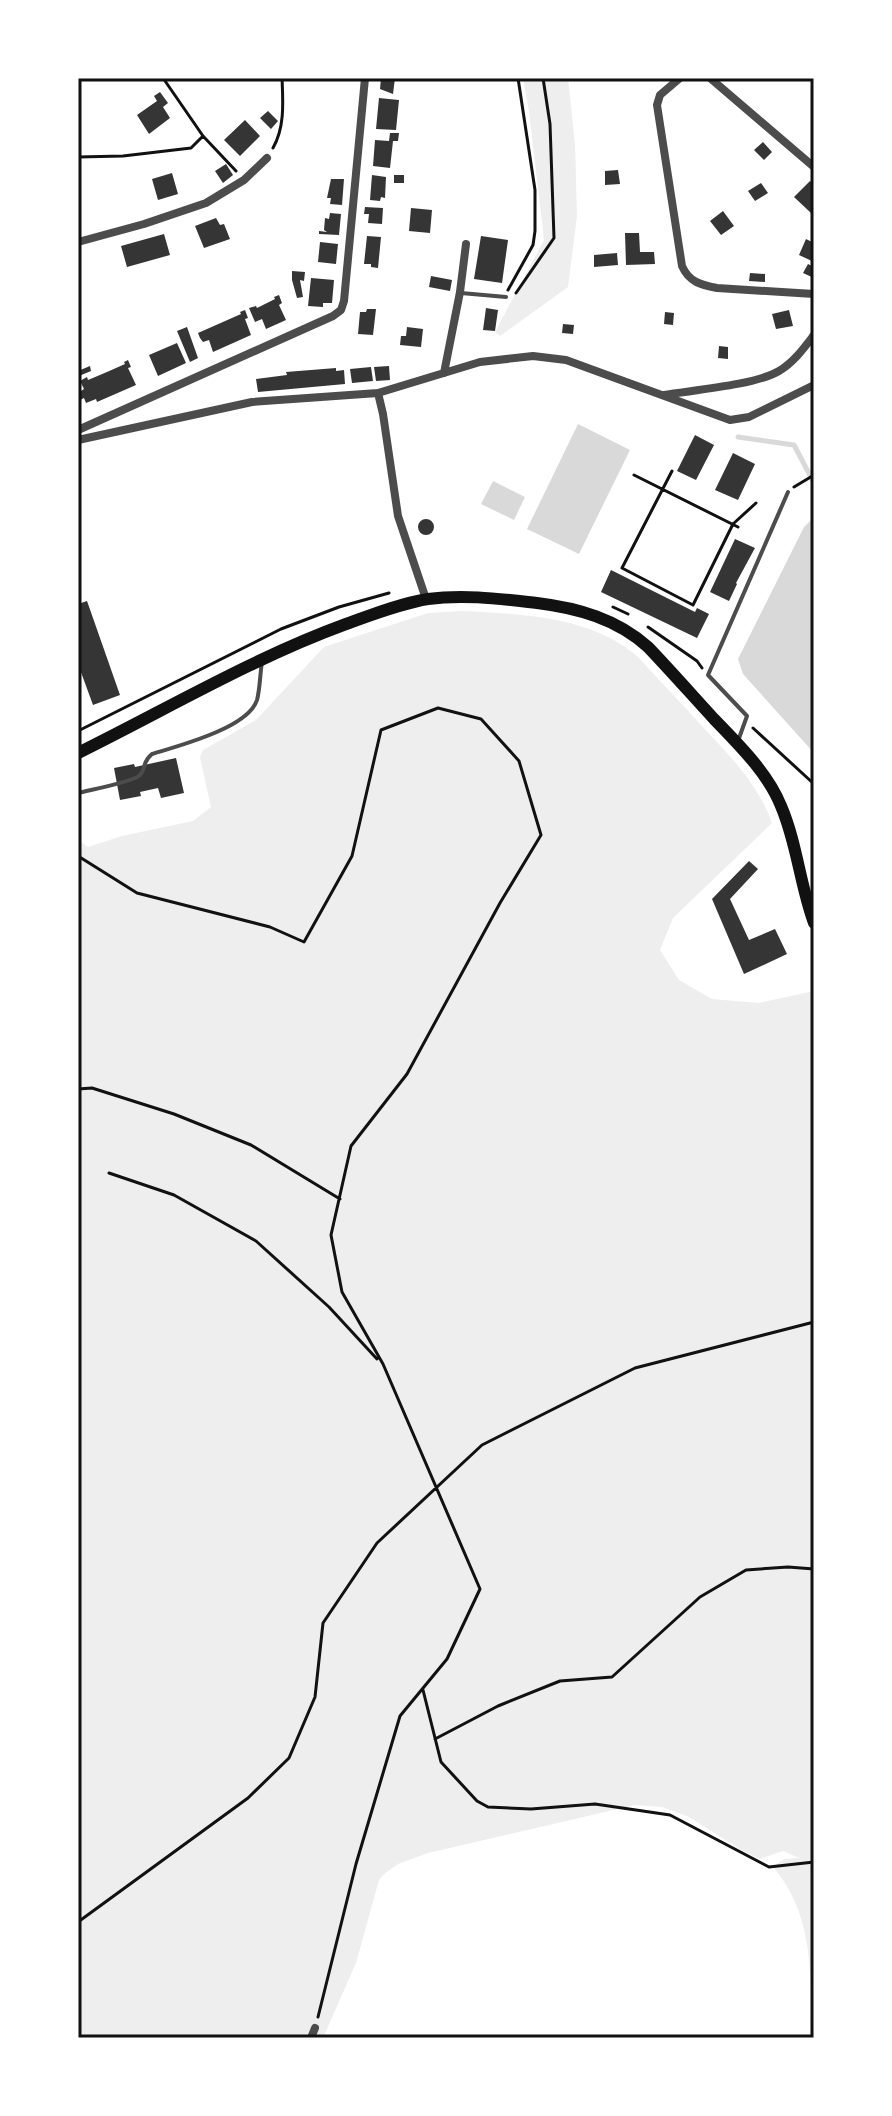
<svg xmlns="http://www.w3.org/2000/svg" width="892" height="2116" viewBox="0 0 892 2116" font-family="'Titillium Web',sans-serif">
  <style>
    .green { fill: #eee }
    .water { fill: #d9d9d9 }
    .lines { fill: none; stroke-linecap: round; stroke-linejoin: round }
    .stream { stroke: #d9d9d9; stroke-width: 5 }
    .building { fill: #353535 }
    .path { stroke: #111; stroke-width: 3 }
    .service { stroke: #4c4c4c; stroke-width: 4 }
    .minor { stroke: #4c4c4c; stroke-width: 8 }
    .primary { stroke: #111; stroke-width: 12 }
    .neatline { fill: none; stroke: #111; stroke-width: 3 }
  </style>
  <rect width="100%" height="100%" fill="#fff"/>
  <path class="green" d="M523,78H568L575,144L577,216L568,287L500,336L495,332L544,240L529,112Z
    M462,611C521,614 592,616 638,657C659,680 681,703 702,726C729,755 759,785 772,823L673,918L660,950L679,980L712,999L759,1003L814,991V2038H810C812,1979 814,1914 773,1867L784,1859L799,1858L783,1851L760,1859L741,1850L689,1817L662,1807L635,1805L428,1853L398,1864L384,1874L379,1880L356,1963L323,2038H78V840L88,847L122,836L193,821L211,807L200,757L203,750L256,720L324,647L428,613Z"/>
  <path class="water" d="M578,424L630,450L579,554L527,529Z
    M493,481L525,497L514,520L481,504Z
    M814,517V753L743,674L738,659L804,527Z"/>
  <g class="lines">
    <path class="stream" d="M738,437L794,445L814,483"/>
  </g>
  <path class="building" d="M381,78H395L393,94L380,89Z
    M160,92L168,103L163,107L170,118L149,134L137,115L157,101L154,96Z
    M379,98L399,100L396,130L376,129Z
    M268,111L278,121L271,129L260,118Z
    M245,120L260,136L240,156L224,140Z
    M390,133H399L398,141H393L390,168L373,166L375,140L389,141Z
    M763,142L772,152L764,160L754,150Z
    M226,164L233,175L223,183L215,171Z
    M618,170L620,184L605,185V171Z
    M172,173L178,194L158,200L152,179Z
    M372,175L386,177L385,198L381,197L380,201L370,200Z
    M394,175H404V183H394Z
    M331,179H344L342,205L330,204L331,198H327Z
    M810,181L814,185V210L811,213L794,197Z
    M761,183L768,193L755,201L748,191Z
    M365,207L383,208L382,224L368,223L369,214H364Z
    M411,208L432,210L430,233L409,231Z
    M723,211L734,226L721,235L710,221Z
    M330,213L341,214L339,235L319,234V231L327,232L324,230L325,218L329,219Z
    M216,218L220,225L224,224L230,239L204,248L195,226Z
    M625,233H639L640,252H654L655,264L626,265Z
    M164,234L170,255L127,267L121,246Z
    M367,236L381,237L378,268L371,267V264H364Z
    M481,236L508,240L502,283L474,279Z
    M806,239L814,243V262L799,255Z
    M320,242L338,244L336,264L318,262Z
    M617,253L618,265L594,267V255Z
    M808,264L814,267V278L803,273Z
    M292,271L305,272L304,281L300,280L303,297L297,298L292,280Z
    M750,273L765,274V282L749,281Z
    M431,276L452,280L450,291L429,287Z
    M311,278L334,280L332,303H323V307L308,306Z
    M279,295L282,303L279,305L286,320L266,329L262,319L255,322L249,308L256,306L257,308L275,299L274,297Z
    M486,308L498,310L495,331L483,330Z
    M367,309H376L373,335L358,334L360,312H366Z
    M245,310L248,318L245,319L251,335L213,352L209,340L203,342L200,338L198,333L241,314L240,312Z
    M789,310L793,326L776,329L772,314Z
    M665,312L674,313L673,325L664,324Z
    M563,324L574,325L573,334L562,333Z
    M187,327L198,358L190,362L177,331Z
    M407,327L423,329L421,347L400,345L401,336H406Z
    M177,343L186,363L158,376L149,355Z
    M719,346L728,347V359L718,358Z
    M128,360L131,367L128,368L136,385L97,402L96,399L86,403L84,398L78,401V384L81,391L84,389L80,381L87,377L88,380L107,372L125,364L124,362Z
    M90,366L91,371L79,376L78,371Z
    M389,366L390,380L376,381L374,367Z
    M371,367L373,381L352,383L350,369Z
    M336,368V371L344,370L345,384L258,392L256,379L287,375L286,372Z
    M695,435L714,445L696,480L677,471Z
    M733,453L755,464L738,500L715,490Z
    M418 527a8 8 0 1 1 16 0a8 8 0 1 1-16 0Z
    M735,539L755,548L736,583L737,584L729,601L710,592Z
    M611,570L695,612L697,608L709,614L697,638L601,592Z
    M87,601L120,695L93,705L78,664V604Z
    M176,758L184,793L161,798L158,788L140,792L141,796L120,800L114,768L134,764L135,767Z
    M749,861L758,869L730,899L749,940L775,929L787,954L744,974L712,899Z"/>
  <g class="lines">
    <path class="path" d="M163,78L203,136L236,171
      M273,148C285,127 283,102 282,78
      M78,157L123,156L191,148L203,136
      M508,290L533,245L535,231V190L518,78
      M516,293L554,238L550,124L543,78
      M672,471L622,568L693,605L733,524L756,503
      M634,475L738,527
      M794,487L814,475
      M613,607L628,614
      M648,627L697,661L702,668
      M753,728L814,784
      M78,731L281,629L339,607L389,593
      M78,856L137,893L270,927L304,942L352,856L381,730L438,708L481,719L519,761L541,835L500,903L407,1074L351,1146L331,1235L342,1292L383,1364L480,1589L447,1659L400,1716L356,1864L318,2017
      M78,1089L92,1088L174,1114L251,1145L340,1199
      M109,1173L174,1195L256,1241L329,1307L377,1359
      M423,1690L441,1762L477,1801L488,1807L531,1809L595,1804L670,1815L769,1867L814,1862
      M435,1739L498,1706L560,1681L612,1677L700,1597L746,1570L788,1567L814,1569
      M78,1922L248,1798L289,1758L315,1697L323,1623L377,1543L482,1445L635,1368L814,1322"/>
    <path class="service" d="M461,293L506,297
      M738,741L747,716L708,675L788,492
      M78,793C89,790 134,782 140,775C147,768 141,763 152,754C178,746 248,728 257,700C260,689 260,674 262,662"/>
    <path class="minor" d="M680,78L660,95L657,105L682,266C689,282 701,285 717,288L814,294
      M710,78L814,167
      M78,242L144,224L206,203L244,180L267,158
      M444,373L460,292L466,244
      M378,393L383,414L398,516L426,599
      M664,395C694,390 755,385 779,371C794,362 804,348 814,335
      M78,430L333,316L341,310L344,301L365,78
      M78,440L252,402L378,393L480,362L533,356L566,360L730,420L749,417L814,385
      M311,2038L315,2028"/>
    <path class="primary" d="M78,753C167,709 253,658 346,624C371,615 402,603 428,599C464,594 501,599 537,603C578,608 617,619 648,647C670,670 692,695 714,719C738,744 768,773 781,806C797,843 800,885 814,923"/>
  </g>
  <rect width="892" height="2116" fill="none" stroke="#ffffff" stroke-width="160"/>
  <rect x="80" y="80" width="732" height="1956" class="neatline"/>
</svg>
